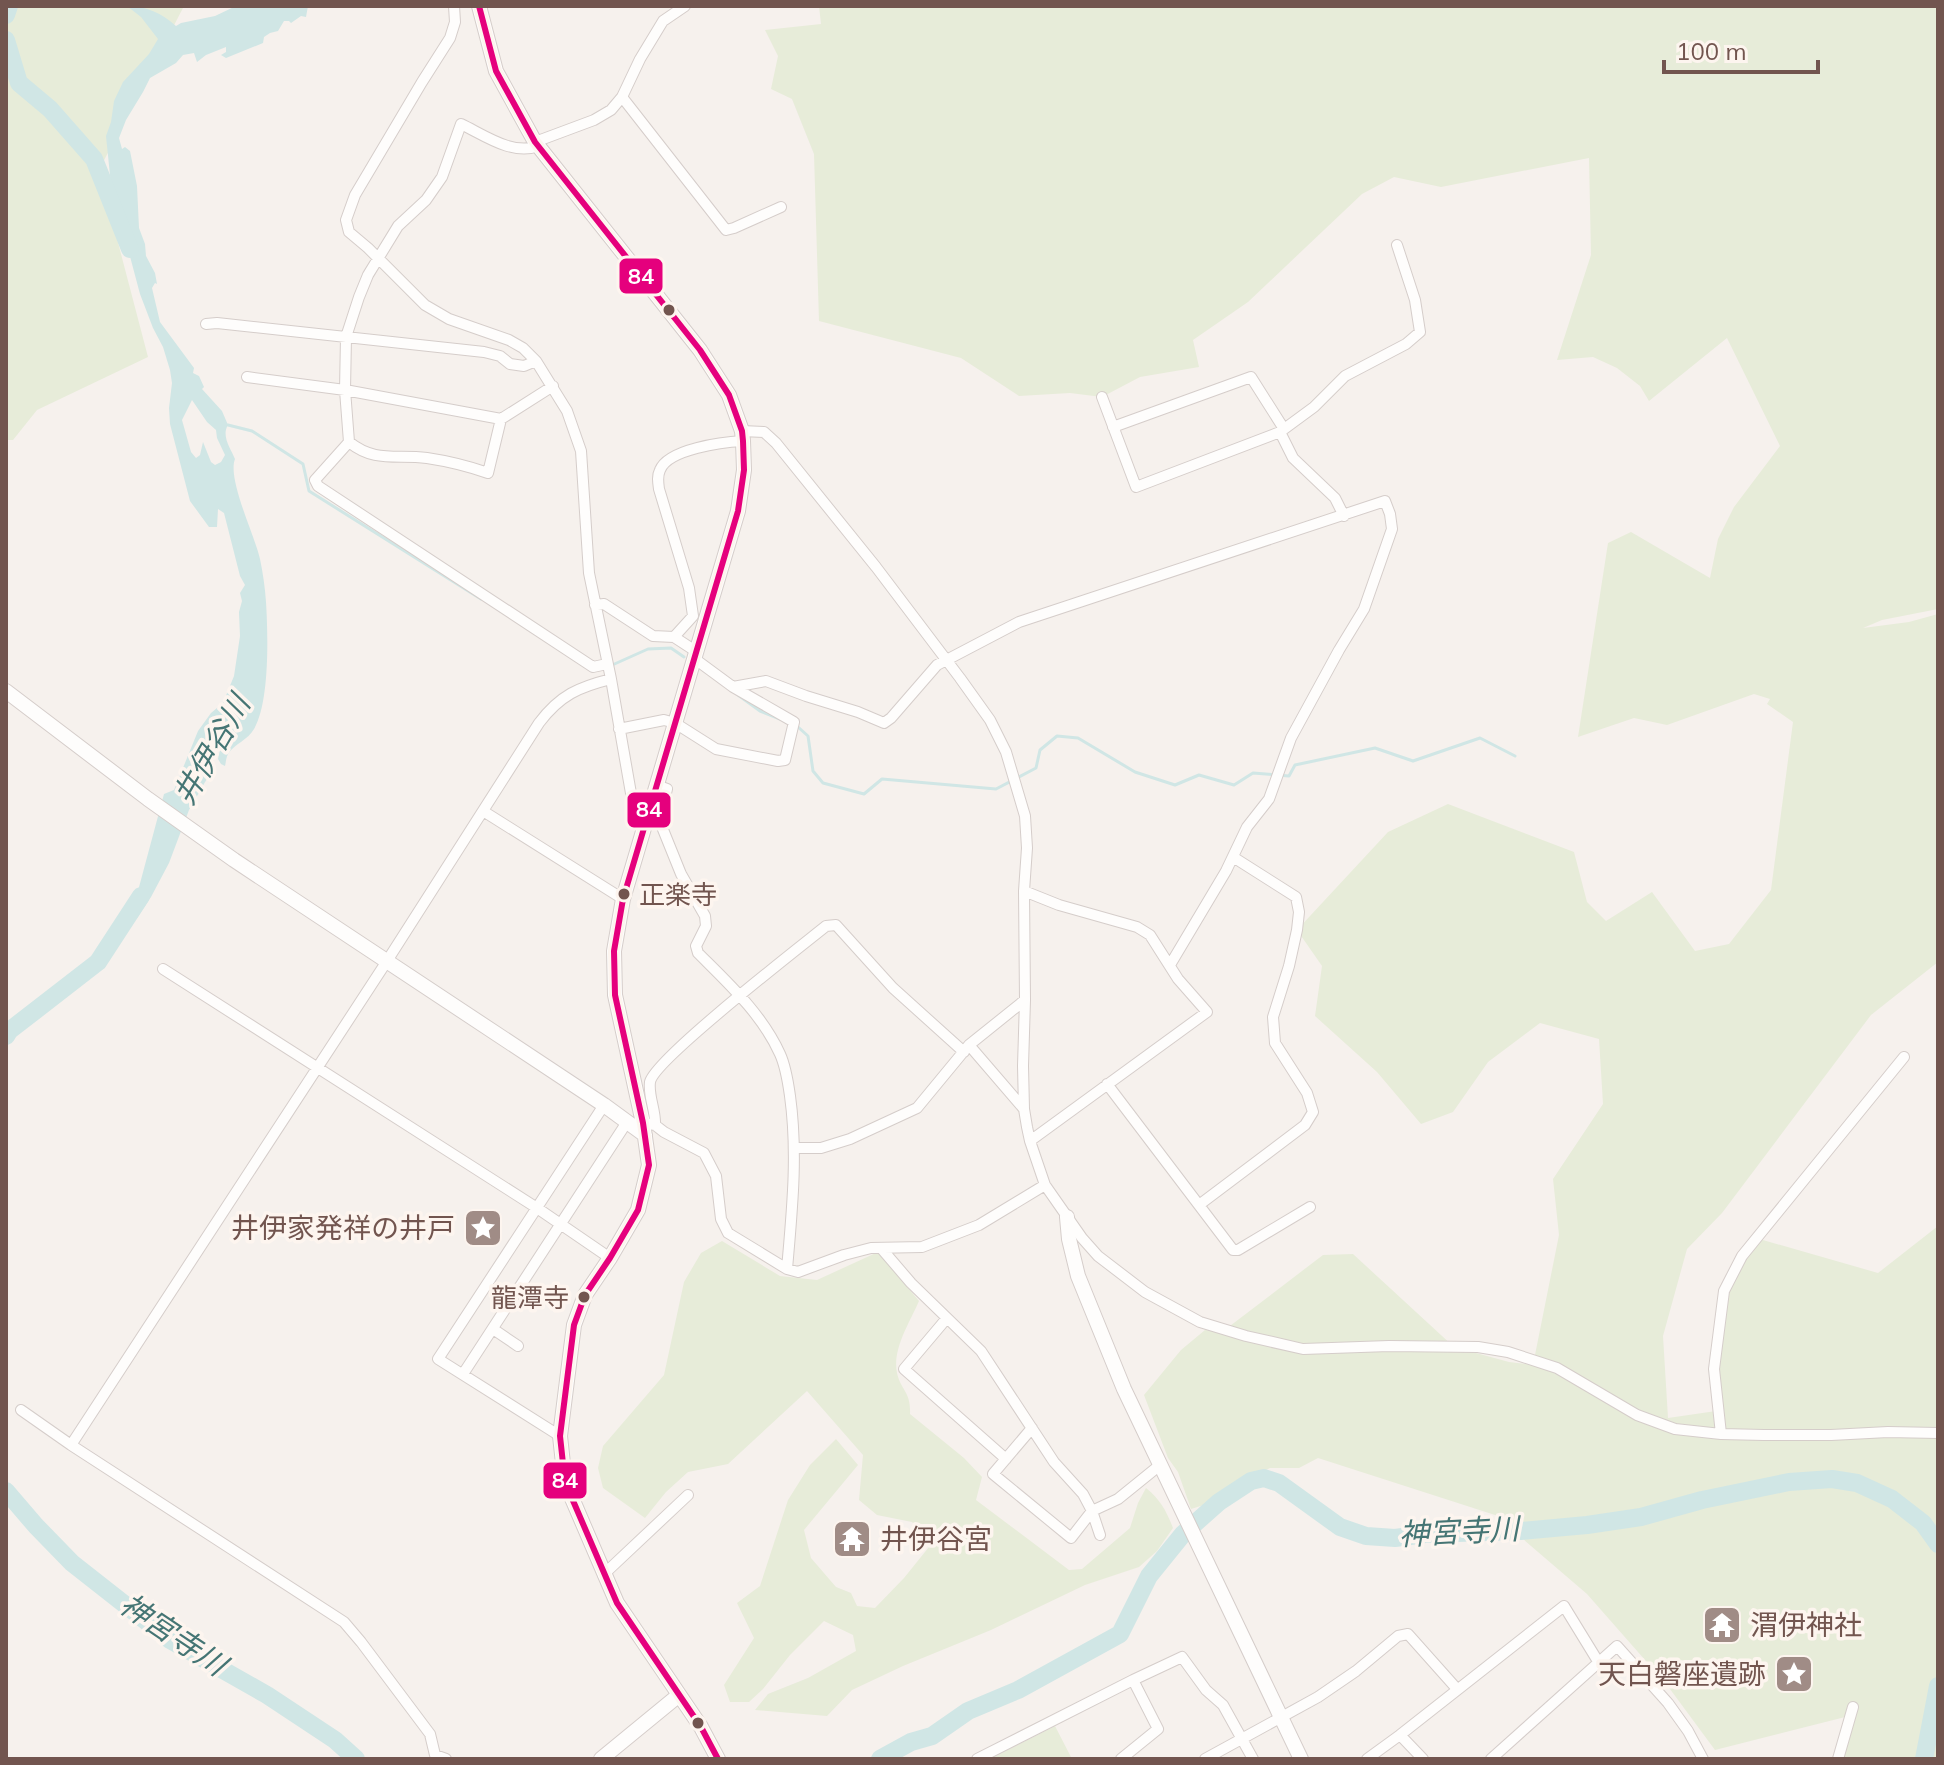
<svg xmlns="http://www.w3.org/2000/svg" width="1944" height="1765" viewBox="0 0 1944 1765" font-family="Mulish,'Noto Sans JP',sans-serif">
  <style>
    .green { fill: #e7ecd9 }
    .water { fill: #d0e6e5; fill-rule: evenodd }
    .lines { fill: none; stroke-linecap: round; stroke-linejoin: round }
    .stream { stroke: #d0e6e5; stroke-width: 3 }
    .river { stroke: #d0e6e5; stroke-width: 18 }
    .street-casing { stroke: #d5cdca; stroke-width: 12 }
    .secondary-casing { stroke: #d5cdca; stroke-width: 16 }
    .street { stroke: #fefdfc; stroke-width: 10 }
    .secondary { stroke: #fefdfc; stroke-width: 14 }
    .bus-1-casing { stroke: #fdf5ef; stroke-width: 12 }
    .bus-1 { stroke: #e5007d; stroke-width: 6 }
    .bus-dot { fill: #72554f; stroke: #fdf5ef; stroke-width: 3 }
    .labels { text-anchor: middle; stroke-width: 7; stroke-linejoin: round; paint-order: stroke }
    .bus-label { font-size: 26px; fill: #72554f; stroke: #fdf5ef; text-anchor: start }
    .poi-label { font-size: 28px; fill: #72554f; stroke: #fdf5ef; text-anchor: end }
    .water-label { font-size: 30px; font-style: italic; fill: #457574; stroke: #fdf5ef }
    .line-badge { stroke: #fdf5ef; stroke-width: 3 }
    .badge-label { font-size: 22px; text-anchor: middle; font-weight: bold; fill: #fff }
  </style>
  <rect width="100%" height="100%" fill="#f6f1ed"/>
  <path class="green" d="M6,6H184L99,170L148,357L37,410L13,440H6Z
    M819,6H1938V609L1882,620L1863,628L1909,622L1938,614V962L1871,1015L1722,1213L1687,1249L1663,1336L1668,1418L1716,1411L1715,1364L1724,1291L1756,1238L1878,1273L1938,1226V1759H1840L1857,1714L1715,1750L1667,1685L1587,1594L1495,1515L1318,1458L1299,1468H1270L1241,1482L1223,1499L1191,1509L1178,1472L1168,1458L1144,1395L1181,1350L1205,1330L1222,1332L1323,1255L1353,1254L1454,1347L1509,1362L1543,1366L1534,1360L1559,1235L1553,1179L1603,1104L1599,1039L1540,1023L1488,1062L1453,1112L1421,1124L1377,1072L1315,1016L1322,966L1297,930L1388,832L1448,804L1574,852L1587,902L1606,921L1652,892L1695,951L1729,944L1771,890L1793,722L1767,704L1770,699L1754,694L1667,725L1634,718L1578,737L1608,543L1631,532L1710,578L1718,539L1734,507L1780,446L1727,338L1649,401L1640,386L1617,368L1593,357L1557,360L1591,255L1589,158L1441,187L1394,177L1362,194L1248,302L1193,340L1199,367L1140,377L1102,397L1070,393L1019,396L961,358L819,321L814,154L792,99L771,89L778,56L765,30L821,24Z
    M722,1241L780,1276L817,1280L878,1252L919,1301C910,1322 892,1349 897,1373C901,1391 911,1391 910,1414L964,1458L982,1477L976,1500L1069,1570L1082,1569L1130,1528L1138,1503L1146,1488C1160,1499 1167,1512 1173,1528L1157,1551L1139,1567L1085,1585L991,1630L903,1666L852,1690L827,1716L755,1710L768,1694L808,1678L856,1651L853,1635L824,1621L790,1655L763,1689L749,1702H730L724,1685L754,1638L737,1603L760,1586L788,1500L810,1465L836,1439L858,1465L804,1530L811,1558L836,1587L851,1593L857,1606L875,1608L904,1578L933,1542L912,1522L877,1515L859,1500L863,1455L807,1391L728,1464L688,1472L666,1492L645,1518L603,1488L598,1468L603,1446L664,1375L684,1282L701,1253Z
    M1055,1726L1072,1759H990Z"/>
  <path class="water" d="M127,6C146,6 162,13 176,26L181,23L215,16L236,6H308L306,17L301,16L291,23L289,21H284L278,31L270,33L264,37L263,43L226,58L221,55L226,52V47L206,55L197,62L194,53L183,55L176,63L150,78L143,92L126,120L119,138L122,149L125,147L130,151L137,186L139,228L145,244L146,256L155,273L157,284L155,283L152,288L160,322L194,368L193,373L199,376L204,387L202,389L222,411L228,425C221,436 231,449 235,459C227,479 255,536 260,559C263,573 265,588 266,602C268,633 270,702 254,729C248,740 234,744 228,754C226,758 226,762 225,766L221,764L218,759L221,745L220,742L216,745L212,770L189,810L169,863L151,897L137,918L126,912L135,902L164,794L174,790L198,731L211,713L223,703L234,676L240,636L239,612L242,601L240,593L245,585L240,576L224,513L218,509L217,527H209L190,501L170,424L169,408L172,383L170,370L163,347L153,328L140,294L111,185L106,136L111,122L114,101L123,82L149,54L158,39L141,17ZM192,400L207,422L216,430L217,438L225,455L221,462L215,465L211,462L203,442L200,455L196,458L191,452L182,420Z"/>
  <g class="lines">
    <path class="stream" d="M228,425L252,431L303,464L309,491L481,599
      M610,666L648,649L671,648L684,657
      M738,695L760,711L780,719
      M798,727L808,736L813,771L823,783L864,794L882,779L996,789L1036,768L1040,750L1057,736L1078,738L1135,772L1175,785L1199,775L1234,785L1253,773L1289,776L1295,765L1375,748L1413,761L1480,738L1515,756"/>
    <path class="river" d="M6,15L9,6
      M6,40L19,83L50,109L94,159L130,249
      M6,1036L9,1031L98,962L141,896
      M6,1491L36,1526L72,1563L170,1640L267,1695L335,1740L356,1759
      M880,1759L911,1742L932,1736L968,1711L1018,1690L1120,1634L1149,1576L1183,1534L1219,1502L1251,1481L1264,1478L1279,1483L1340,1527L1366,1536L1395,1538L1425,1534L1521,1531L1587,1525L1641,1517L1702,1500L1789,1482L1832,1479L1857,1483L1892,1499L1923,1523L1938,1544
      M1924,1759L1938,1686"/>
    <g class="street-casing">
      <path id="street" d="M454,6L455,22L450,38L422,82L355,195L346,220L349,232L368,248L425,305L449,319L509,340L523,348L536,361L567,411L581,451L589,573L611,679L632,799L636,810L646,822
        M622,97L726,230L734,228L781,207
        M535,142L594,120L611,110L622,97L640,59L663,21L685,6
        M538,146C513,156 484,135 461,124L442,177L426,200L398,226L368,275L359,297L346,337L345,390L349,442L315,480L318,486L593,667L607,664
        M206,324L217,323L484,352L500,356L510,364L524,366L536,361
        M247,377L345,390L501,419L553,386
        M1102,397L1136,487L1280,432
        M1113,427L1251,377L1284,429
        M742,431L764,432L776,443L876,567L960,678L990,720L1006,752L1025,816L1027,848L1024,891L1025,1000L1023,1066L1024,1109L1027,1127L1030,1141L1045,1185L1082,1238L1098,1256L1145,1292L1200,1322L1246,1336L1303,1349L1389,1346L1478,1347L1508,1352L1557,1368L1637,1415L1675,1429L1721,1434L1764,1435H1831L1888,1432L1938,1433
        M349,442C375,463 396,454 427,458C447,461 468,466 488,473L501,419
        M1344,516L1335,498L1293,458L1280,432L1314,407L1345,376L1406,344L1420,332L1415,300L1397,245
        M595,605L604,604L653,636L674,637
        M697,652L674,637L693,616L689,588L659,489C658,482 657,476 660,470C668,449 723,442 743,441
        M695,659L733,687L766,681L806,696L858,712L884,723L891,718L937,665L1019,622L1385,501L1390,514L1392,529L1364,609L1339,650L1291,738L1269,799L1247,827L1226,871L1170,965
        M619,729L664,720L675,723L716,749L778,761L785,760L794,722L733,687
        M656,785L667,789L660,817L662,827L681,874L705,916L706,926L696,946L698,953C728,983 762,1014 780,1054C786,1067 788,1082 790,1096C798,1154 792,1211 787,1269
        M483,811L623,899
        M1024,891L1059,905L1137,927L1150,935L1178,979L1207,1012L1030,1141
        M163,969L537,1208L610,1258
        M969,1045L1024,1109
        M1107,1084L1233,1250H1238L1310,1207
        M643,1123L655,1125L664,1132L704,1153L716,1176L721,1219L728,1233L787,1269L798,1272L844,1255L871,1248L922,1247L979,1225L1045,1185
        M655,1125C656,1111 648,1096 650,1082C654,1060 800,947 826,926L836,925L893,988L964,1052
        M795,1148H821L850,1139L917,1108L969,1045L1025,1000
        M1199,1205L1305,1125L1313,1112L1307,1093L1275,1043L1273,1017L1289,966L1297,930L1299,912L1296,897L1233,857
        M881,1248L911,1283L981,1351L1054,1462L1083,1494L1092,1511L1100,1535
        M947,1318L904,1369L1006,1459
        M493,1329L518,1346
        M463,1374L627,1122
        M21,1410L71,1445L344,1622L361,1642L430,1734L435,1755L446,1759
        M1032,1428L993,1474L1071,1538L1092,1511L1118,1499L1160,1465
        M1721,1434L1714,1369L1724,1291L1742,1256L1904,1057
        M560,1436L438,1359L604,1105
        M71,1445L387,961L539,723C560,695 579,687 611,679
        M603,1575L688,1495
        M1400,1735L1564,1606L1599,1663
        M977,1759L1133,1680L1182,1657L1206,1690L1223,1705L1253,1759
        M1121,1759L1158,1729L1133,1680
        M1205,1759L1318,1697L1356,1671L1398,1636L1408,1634L1457,1689
        M1367,1759L1400,1735L1423,1759
        M1491,1759L1617,1646L1668,1703L1688,1731L1703,1759
        M1838,1759L1853,1707"/>
    </g>
    <g class="secondary-casing">
      <path id="secondary" d="M479,6L496,71L535,142L700,350L729,395L742,431L743,441L744,470L738,511L623,899L614,951L615,995L643,1123L649,1165L638,1210L610,1258L585,1295L574,1325L560,1436L565,1482L617,1603L701,1727L718,1759
        M6,691L148,799L234,860L604,1105L645,1135
        M1067,1217L1069,1239L1078,1276L1124,1389L1301,1759
        M601,1759L679,1695"/>
    </g>
    <use href="#street" class="street"/>
    <use href="#secondary" class="secondary"/>
    <g class="bus-1-casing">
      <path id="bus-1" d="M479,6L496,71L535,142L700,350L729,395L742,431L743,441L744,470L738,511L623,899L614,951L615,995L643,1123L649,1165L638,1210L610,1258L585,1295L574,1325L560,1436L565,1482L617,1603L701,1727L718,1759"/>
    </g>
    <use href="#bus-1" class="bus-1"/>
  </g>
  <defs>
    <g id="sight-square" transform="scale(2)"><rect x="-9" y="-9" width="18" height="18" rx="4" fill="#a08c86" stroke="#fdf5ef"/><path d="M0-6L1.8-2.2L6-1.7L2.9 1.2L3.7 5.4L0 3.3L-3.7 5.4L-2.9 1.2L-6-1.7L-1.8-2.2Z" fill="#fff"/></g>
    <g id="temple-square" transform="scale(2)"><rect x="-9" y="-9" width="18" height="18" rx="4" fill="#a08c86" stroke="#fdf5ef"/><path d="M0-6L5-2H3V0L6.5 2.5H4V6H1.5V3h-3V6H-4V2.5H-6.5L-3 0V-2H-5Z" fill="#fff"/></g>
  </defs>
  <g fill-rule="evenodd">
    <use href="#sight-square" x="483" y="1228"/>
    <use href="#temple-square" x="852" y="1539"/>
    <use href="#temple-square" x="1722" y="1625"/>
    <use href="#sight-square" x="1794" y="1674"/>
  </g>
  <g class="bus-dot">
    <circle cx="669" cy="310" r="7"/>
    <circle cx="624" cy="894" r="7"/>
    <circle cx="584" cy="1297" r="7"/>
    <circle cx="698" cy="1723" r="7"/>
  </g>
  <g class="labels">
    <g class="bus-label">
      <text x="639" y="904">正楽寺</text>
      <text x="569" y="1307" text-anchor="end">龍潭寺</text>
    </g>
    <g class="poi-label">
      <text x="455" y="1238">井伊家発祥の井戸</text>
      <text x="880" y="1549" text-anchor="start">井伊谷宮</text>
      <text x="1750" y="1635" text-anchor="start">渭伊神社</text>
      <text x="1766" y="1684">天白磐座遺跡</text>
    </g>
    <g class="water-label">
      <text transform="translate(212 750) rotate(-60)" y="10">井伊谷川</text>
      <text transform="translate(1459 1532) rotate(-3)" y="10">神宮寺川</text>
      <text transform="translate(173 1635) rotate(34)" y="10">神宮寺川</text>
    </g>
  </g>
  <g class="line-badge">
    <rect x="618" y="257" width="46" height="38" rx="8" fill="#e5007d"/>
    <rect x="626" y="791" width="46" height="38" rx="8" fill="#e5007d"/>
    <rect x="542" y="1461" width="46" height="39" rx="8" fill="#e5007d"/>
  </g>
  <g class="badge-label">
    <text x="641" y="284">84</text>
    <text x="649" y="817">84</text>
    <text x="565" y="1488">84</text>
  </g>
  <rect width="1944" height="1765" fill="none" stroke="#72554f" stroke-width="16"/>
  <path d="M1664 60v12h154v-12" fill="none" stroke="#72554f" stroke-width="4"/>
  <text x="1676" y="60" font-size="24" fill="#72554f" stroke="#fdf5ef" stroke-width="6" paint-order="stroke">100 m</text>
</svg>
